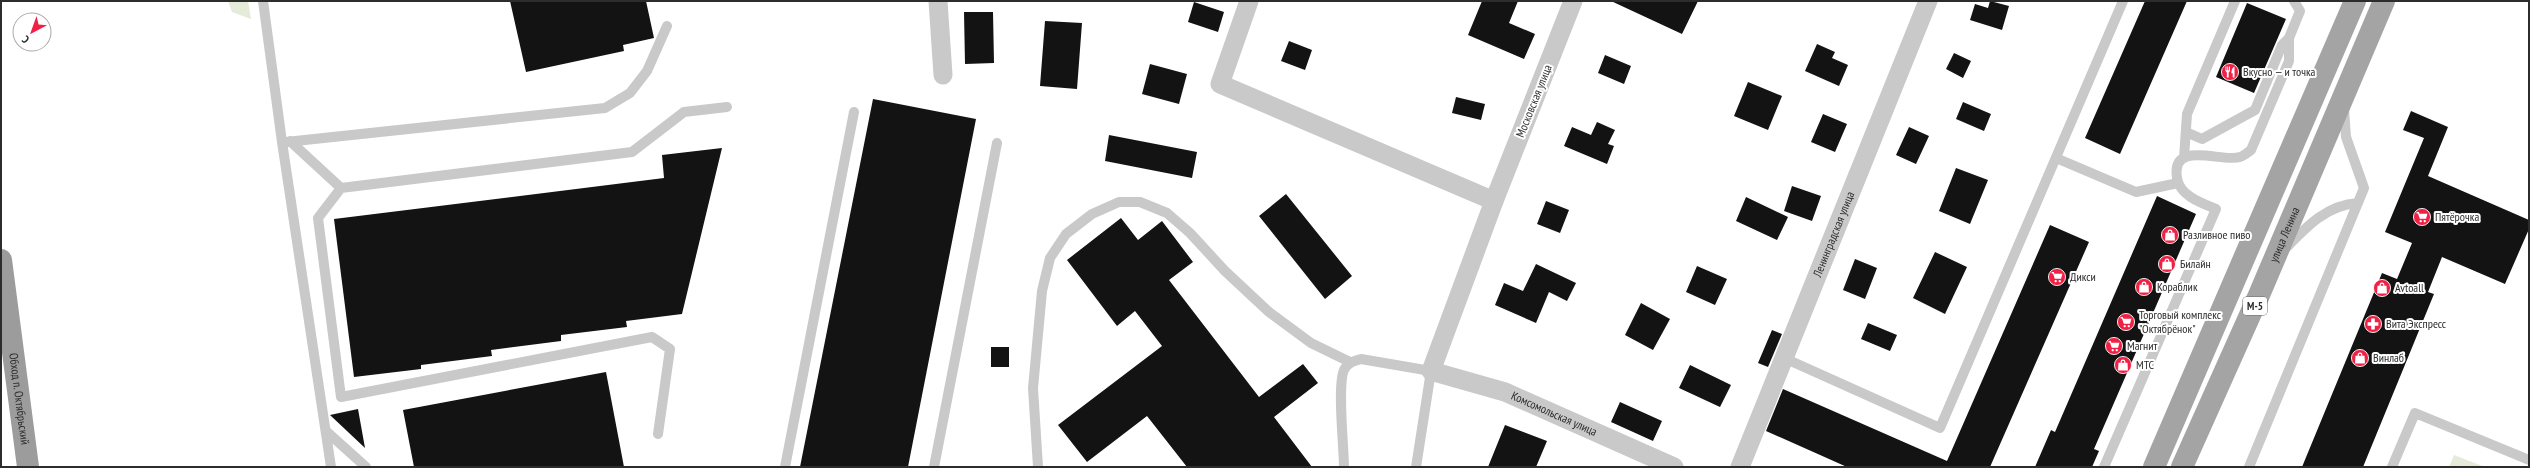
<svg xmlns="http://www.w3.org/2000/svg" width="2530" height="468" viewBox="0 0 2530 468" font-family="'PT Sans Narrow',sans-serif">
  <style>
    .green { fill: #e4ebd8 }
    .building { fill: #131313 }
    .lines { fill: none; stroke-linecap: round; stroke-linejoin: round }
    .service { stroke: #c9c9c9; stroke-width: 10 }
    .minor { stroke: #c9c9c9; stroke-width: 19 }
    .primary { stroke: #a4a4a4; stroke-width: 22 }
    .trunk { stroke: #9c9c9c; stroke-width: 22 }
    .labels { text-anchor: middle; stroke-width: 4; stroke-linejoin: round; paint-order: stroke }
    .shield { fill: #fff; stroke: #6b6b6b; stroke-width: 1 }
    .shield-label { font-size: 11px; font-weight: bold; fill: #2c2c2c }
    .poi-label { font-size: 12px; fill: #2c2c2c; stroke: #fff; text-anchor: start }
    .street-label { font-size: 12px; fill: #2c2c2c; stroke: #fff }
  </style>
  <rect width="100%" height="100%" fill="#fff"/>
  <path class="green" d="M228,1H248L251,19L232,12Z
    M2454,455L2485,467H2449Z"/>
  <path class="building" d="M510,1H646L654,38L623,45L624,51L526,72Z
    M1482,1H1518L1509,23L1535,34L1524,59L1468,35Z
    M1611,1H1698L1682,34Z
    M1990,1L2009,6L2002,30L1970,20L1975,4L1988,8Z
    M2145,1H2187L2120,154L2085,138Z
    M1194,2L1224,12L1218,32L1188,22Z
    M2247,3L2286,19L2254,93L2216,77Z
    M964,12H993L994,63L965,64Z
    M1045,21L1082,23L1077,89L1040,86Z
    M1289,41L1312,50L1305,70L1281,61Z
    M1817,44L1835,52L1832,58L1848,65L1839,86L1805,71Z
    M1954,53L1971,61L1963,78L1946,69Z
    M1605,55L1631,66L1624,84L1598,73Z
    M1150,64L1187,74L1179,104L1142,94Z
    M1748,82L1782,96L1768,130L1734,116Z
    M1456,97L1485,104L1481,120L1452,113Z
    M873,99L976,119L908,467H800Z
    M1963,102L1991,114L1984,131L1956,119Z
    M2411,111L2448,127L2428,176L2529,220V229L2505,284L2442,257L2428,292L2434,294L2363,467H2302L2382,273L2397,279L2412,243L2385,232L2424,138L2403,130Z
    M1823,114L1847,124L1835,152L1811,142Z
    M1597,122L1615,130L1608,144L1614,146L1607,164L1564,146L1572,127L1591,135Z
    M1909,127L1929,136L1916,164L1896,155Z
    M1109,135L1197,152L1192,178L1105,161Z
    M722,148L682,314L626,321L627,327L561,335V341L491,350L492,356L421,365V369L354,377L334,219L664,178L662,155Z
    M1956,168L1988,180L1970,224L1939,211Z
    M1792,186L1821,196L1812,221L1784,211Z
    M1286,194L1352,276L1325,299L1259,216Z
    M2157,196L2196,214L2094,449L2099,451L2092,467H2035L2051,430L2055,432Z
    M1746,197L1788,217L1777,240L1736,221Z
    M1546,201L1569,210L1560,233L1537,224Z
    M1121,218L1138,240L1162,221L1193,262L1169,280L1259,397L1303,364L1318,383L1274,417L1312,467H1187L1147,416L1087,462L1058,425L1162,346L1135,311L1117,326L1067,260Z
    M2050,225L2089,242L1990,467H1847L1766,431L1783,389L1947,461Z
    M1935,252L1967,267L1945,314L1913,298Z
    M1855,259L1877,268L1865,299L1843,290Z
    M1536,264L1576,283L1567,301L1549,292L1536,323L1495,305L1504,283L1523,291Z
    M1697,266L1727,279L1715,305L1686,292Z
    M1641,303L1670,319L1653,350L1625,335Z
    M1868,323L1897,335L1890,351L1861,339Z
    M1772,330L1782,334L1768,367L1758,363Z
    M991,347H1009V367H991Z
    M1690,365L1731,385L1720,407L1679,388Z
    M606,372L624,467H414L403,410Z
    M1620,402L1662,421L1653,441L1611,422Z
    M358,409L365,448L330,415Z
    M1505,425L1547,441L1536,467H1488Z"/>
  <g class="lines">
    <path class="service" d="M263,1L282,142L331,467
      M2186,132L2202,139L2255,110L2282,45L2289,38L2300,11L2294,1
      M290,141L341,188L632,152L684,112L727,107
      M286,142L605,108L630,93L647,71L667,26
      M2056,158L2136,192L2178,183
      M2184,158L2187,114L2235,1
      M341,188L318,218L341,397L652,337L670,349L658,434
      M2287,247C2307,226 2327,205 2358,203
      M1784,358L1940,428L2123,1
      M326,431L366,467
      M785,467L854,112
      M934,467L997,143
      M1038,467L1033,388L1042,291L1050,258L1066,234L1092,214L1119,202H1140L1167,213L1190,233L1225,271L1269,312L1311,343L1350,362
      M1344,467C1344,448 1337,385 1344,370C1347,363 1354,361 1361,359L1431,371L1416,467
      M2104,467L2216,209C2201,203 2180,196 2177,178C2171,139 2222,163 2240,157C2244,156 2248,152 2251,150L2289,61V38
      M2249,467L2364,188L2346,137L2344,109
      M2392,467L2415,413L2529,460"/>
    <g class="minor">
      <path d="M938,1L943,75"/>
      <path d="M1249,1L1220,84L1494,201"/>
      <path id="s1" d="M1573,1L1494,201L1431,371L1505,392L1674,467"/>
      <path id="s2" d="M1740,467L1928,1"/>
    </g>
    <g class="primary">
      <path d="M2154,467L2355,1"/>
      <path id="s3" d="M2182,467L2259,295L2384,1"/>
    </g>
    <path class="trunk" id="s4" d="M1,260L28,467"/>
  </g>
  <defs>
    <g id="restaurant-disc" transform="scale(0.9)"><circle r="9.5" fill="#f12045" stroke="#fff"/><path d="M-5-6h1v4h1v-4h1v4h1v-4h1v5L-1.5 .5V6h-2V.5L-5-1ZM5-6V6H3V1.5H1.5Q1.5-4 5-6Z" fill="#fff"/></g>
    <g id="supermarket-disc" transform="scale(0.9)"><circle r="9.5" fill="#f12045" stroke="#fff"/><path d="M-6-5.5h2.5l.6 2H6L4.5 2H-2.5L-4.4-4H-6ZM-1.5 3.2a1.3 1.3 0 1 0 .1 0ZM3 3.2a1.3 1.3 0 1 0 .1 0Z" fill="#fff"/></g>
    <g id="shop-disc" transform="scale(0.9)"><circle r="9.5" fill="#f12045" stroke="#fff"/><path d="M-5-2.5h2.3a2.7 3.5 0 0 1 5.4 0H5L5.5 6h-11ZM-1.5-2.5h3a1.5 2.3 0 0 0-3 0Z" fill="#fff"/></g>
    <g id="pharmacy-disc" transform="scale(0.9)"><circle r="9.5" fill="#f12045" stroke="#fff"/><path d="M-2-6h4v4h4v4h-4v4h-4v-4h-4v-4h4Z" fill="#fff"/></g>
  </defs>
  <g fill-rule="evenodd">
    <use href="#restaurant-disc" x="2230" y="72"/>
    <use href="#supermarket-disc" x="2422" y="217"/>
    <use href="#shop-disc" x="2170" y="235"/>
    <use href="#shop-disc" x="2167" y="264"/>
    <use href="#supermarket-disc" x="2057" y="277"/>
    <use href="#shop-disc" x="2144" y="287"/>
    <use href="#shop-disc" x="2382" y="288"/>
    <use href="#supermarket-disc" x="2126" y="322"/>
    <use href="#pharmacy-disc" x="2373" y="324"/>
    <use href="#supermarket-disc" x="2114" y="346"/>
    <use href="#shop-disc" x="2360" y="358"/>
    <use href="#shop-disc" x="2123" y="365"/>
  </g>
  <g class="labels">
    <rect class="shield" x="2243" y="297" width="24" height="18" rx="3"/>
    <g class="shield-label">
      <text x="2255" y="310">М-5</text>
    </g>
    <g class="poi-label">
      <text x="2243" y="76">Вкусно — и точка</text>
      <text x="2435" y="221">Пятёрочка</text>
      <text x="2183" y="239">Разливное пиво</text>
      <text x="2180" y="268">Билайн</text>
      <text x="2070" y="281">Дикси</text>
      <text x="2157" y="291">Кораблик</text>
      <text x="2395" y="292">Avtoall</text>
      <text x="2139" y="319">Торговый комплекс<tspan x="2139" dy="14">"Октябрёнок"</tspan></text>
      <text x="2386" y="328">Вита Экспресс</text>
      <text x="2127" y="350">Магнит</text>
      <text x="2373" y="362">Винлаб</text>
      <text x="2136" y="369">МТС</text>
    </g>
    <g class="street-label">
      <text transform="translate(1534 101) rotate(-68)" y="4">Московская улица</text>
      <text dy="4" stroke="none"><textPath href="#s2" startOffset="251">Ленинградская улица</textPath></text>
      <text dy="4" stroke="none"><textPath href="#s3" startOffset="254">улица Ленина</textPath></text>
      <text dy="4" stroke="none"><textPath href="#s4" startOffset="140">Обход п. Октябрьский</textPath></text>
      <text dy="4" stroke="none"><textPath href="#s1" startOffset="527">Комсомольская улица</textPath></text>
    </g>
  </g>
  <rect width="2530" height="468" fill="none" stroke="#2c2c2c" stroke-width="4"/>
  <g transform="translate(32 32) rotate(221)"><circle r="19" fill="#ffffff" stroke="#ababab"/>
  <path d="M0-3L7 15L0 10L-7 15Z" fill="#f12045"/>
  <text y="-6" font-size="11" font-weight="bold" text-anchor="middle" fill="#2c2c2c">С</text>
  </g>
</svg>
